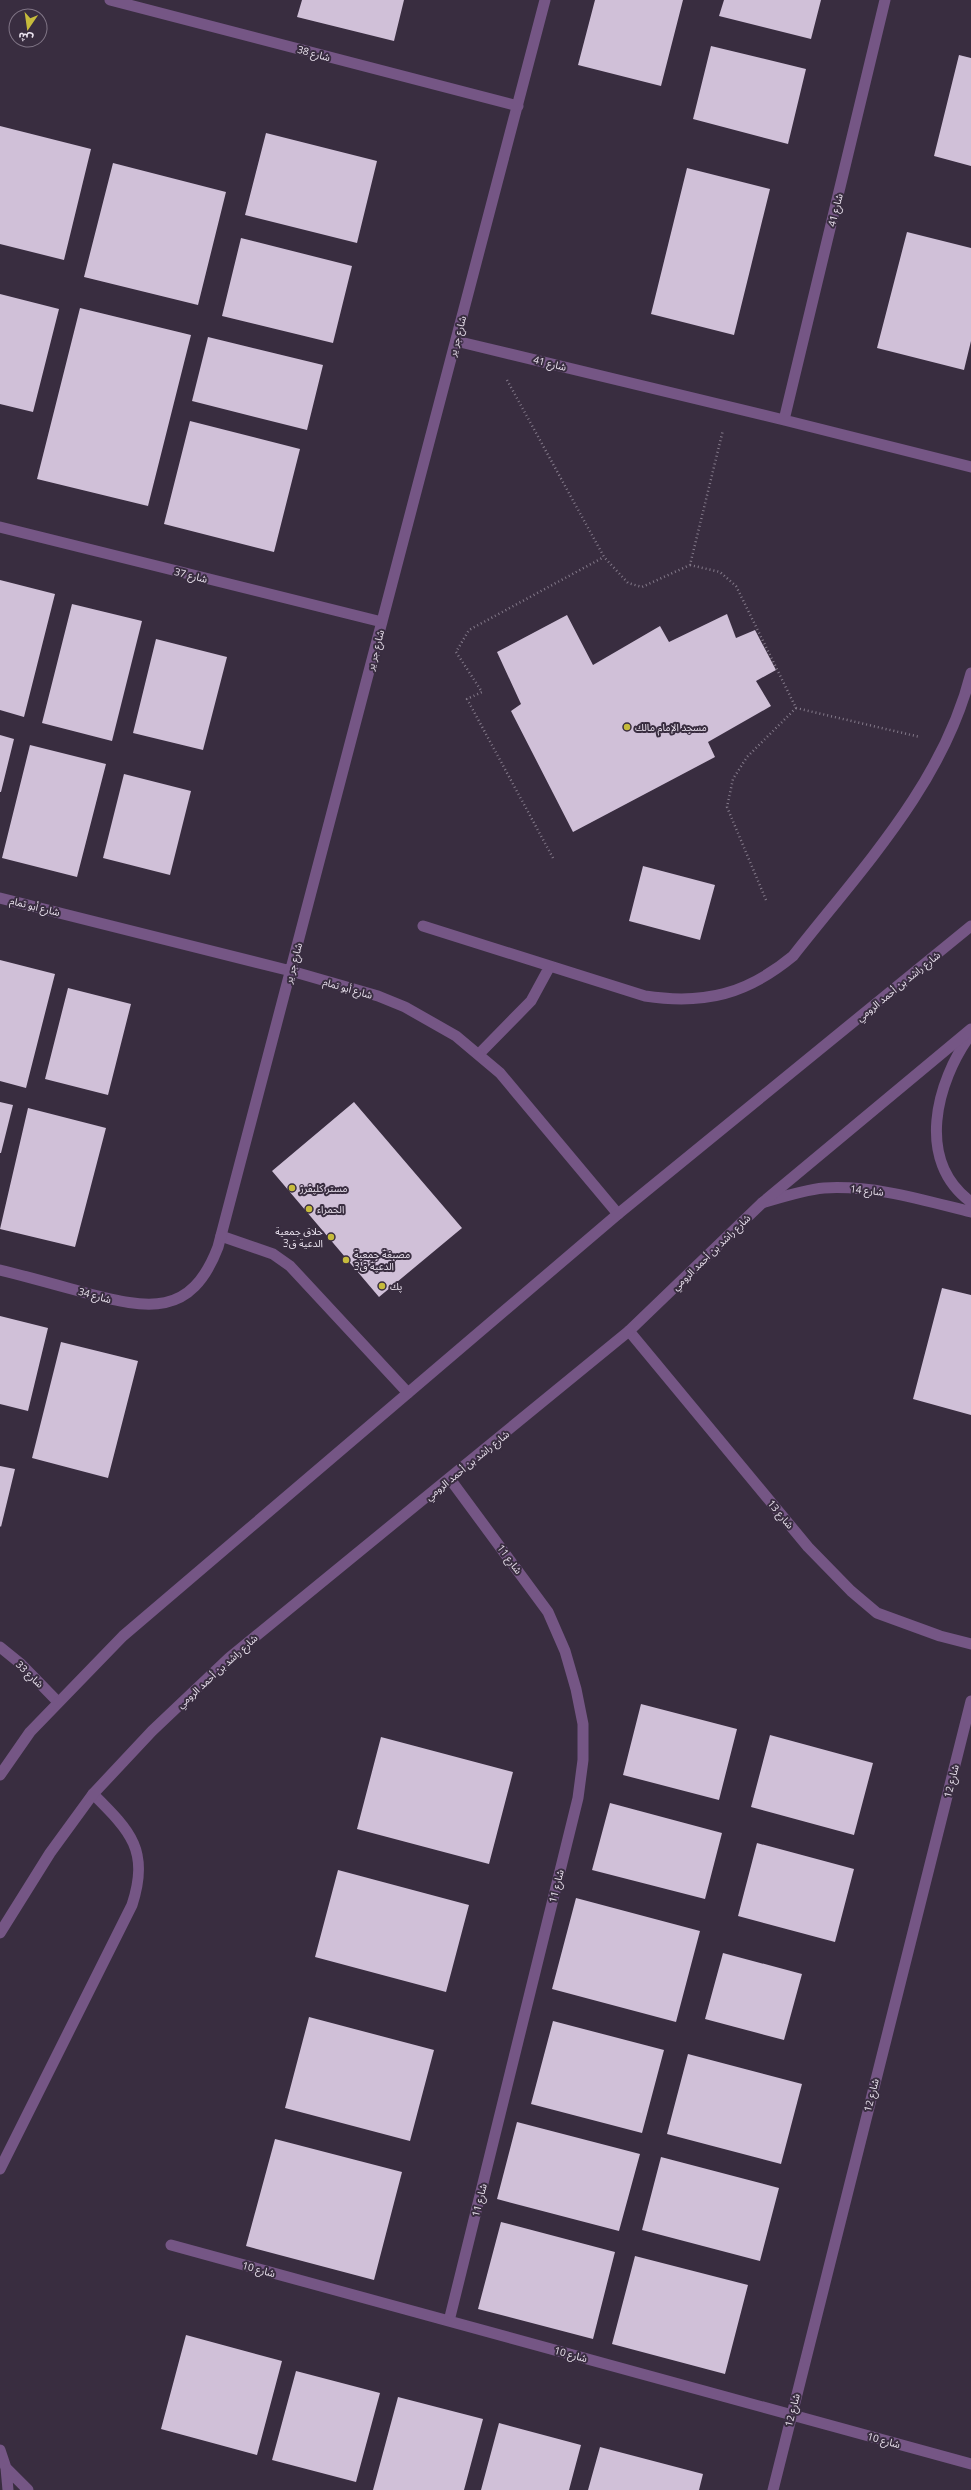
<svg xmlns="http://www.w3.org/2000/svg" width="971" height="2490" viewBox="0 0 971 2490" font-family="'Open Sans','Noto Sans Arabic',sans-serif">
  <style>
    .building { fill: #d0c0d8 }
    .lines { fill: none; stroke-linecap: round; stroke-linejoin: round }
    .path { stroke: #847a8a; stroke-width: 2.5; stroke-dasharray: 1 3; stroke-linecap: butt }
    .service { stroke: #755685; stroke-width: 11 }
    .minor { stroke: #755685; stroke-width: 11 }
    .tertiary { stroke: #755685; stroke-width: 11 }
    .poi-dot { fill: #c6bb3c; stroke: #392d40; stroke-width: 1.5 }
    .labels { text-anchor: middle; stroke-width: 4; stroke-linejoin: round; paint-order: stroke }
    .street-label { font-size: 10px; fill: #eae2ee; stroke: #392d40 }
    .poi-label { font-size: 10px; fill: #eae2ee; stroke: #392d40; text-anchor: start }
  </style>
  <rect width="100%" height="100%" fill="#392d40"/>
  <path class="building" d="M302,0H404L394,41L297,17Z
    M595,0H683L661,86L578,65Z
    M724,0H821L811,39L719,16Z
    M711,46L806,69L788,144L693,119Z
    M959,55L971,58V166L934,156Z
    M0,126L91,149L64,260L0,244Z
    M266,133L377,161L357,243L245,215Z
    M113,163L226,192L198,305L84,277Z
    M687,168L770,189L734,335L651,314Z
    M907,232L971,248V341L964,370L877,348Z
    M241,238L352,266L333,343L222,316Z
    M0,294L59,309L33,412L0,404Z
    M80,308L191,335L148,506L37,479Z
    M208,337L323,365L307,430L192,401Z
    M190,421L300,449L274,552L164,524Z
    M0,580L55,594L24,717L0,710Z
    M72,604L142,621L112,741L42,723Z
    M727,614L736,638L755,630L776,670L756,681L771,706L708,742L715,757L573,832L511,711L521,704L497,652L567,615L593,665L660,626L669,642Z
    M156,639L227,657L203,750L133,733Z
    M0,735L14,739L1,792H0Z
    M30,745L106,764L77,877L2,858Z
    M124,774L191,791L170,875L103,858Z
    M643,866L715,885L700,940L629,921Z
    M0,960L55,974L26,1088L0,1081Z
    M68,988L131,1004L108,1095L45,1079Z
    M0,1102L13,1105L1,1153H0Z
    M354,1102L462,1228L379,1297L272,1171Z
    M28,1108L106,1128L75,1247L0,1229Z
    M942,1288L971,1295V1415L913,1399Z
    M0,1316L48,1328L28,1411L0,1404Z
    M61,1342L138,1361L108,1478L32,1458Z
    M0,1466L15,1469L1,1527L0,1526Z
    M641,1704L737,1729L719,1800L623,1775Z
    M770,1735L873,1763L854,1835L751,1807Z
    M381,1737L513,1772L489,1864L357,1829Z
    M610,1803L722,1833L705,1899L592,1870Z
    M757,1843L854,1869L835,1942L738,1916Z
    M338,1870L469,1905L446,1992L315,1957Z
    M576,1898L700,1931L676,2022L552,1989Z
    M723,1953L802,1974L784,2040L705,2019Z
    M309,2017L434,2050L410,2141L285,2108Z
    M553,2021L664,2050L642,2133L531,2104Z
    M688,2054L802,2084L781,2164L667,2134Z
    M517,2122L640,2154L619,2231L497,2199Z
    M275,2139L402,2172L374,2280L246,2246Z
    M661,2157L779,2188L760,2261L642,2230Z
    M501,2222L615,2252L593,2339L478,2309Z
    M635,2256L748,2285L725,2374L612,2344Z
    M186,2335L282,2361L257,2455L161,2429Z
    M296,2371L380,2393L356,2482L272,2460Z
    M398,2397L483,2419L464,2490H373Z
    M499,2423L581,2445L569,2490H481Z
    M600,2447L703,2474L699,2490H588Z"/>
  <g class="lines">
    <path class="path" d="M507,380L604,557L628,583L642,587L690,565L723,430
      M690,565L720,572L736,586L796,708L920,737
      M553,858L467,699L482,692L456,652L469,630L604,557
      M766,900L727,807L733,779L747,757L796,708"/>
    <path class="service" d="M423,926L645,996C705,1005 747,994 793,956C862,868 943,784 971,673
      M479,1054L531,1001L550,966
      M221,1236L273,1254L290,1266L408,1393
      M0,2169L132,1905C150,1850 130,1831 93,1794"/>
    <path class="minor" d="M110,0L518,106
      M456,341L784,420L971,467
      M784,420L885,0
      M0,527L382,622
      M0,898L291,971L378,996L405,1007L456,1036L500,1073L618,1214
      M971,1034C936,1082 915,1161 971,1202
      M762,1203C782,1197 803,1190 824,1188C874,1185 923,1200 971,1212
      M0,1270C29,1277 57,1285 86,1293C148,1309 191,1318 218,1247L545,0
      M629,1331L808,1547L851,1591L877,1613L940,1636L971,1644
      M0,1647L21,1664L58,1702
      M171,2245L971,2464
      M449,2321L578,1798L583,1760V1724L576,1689L565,1651L548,1612L450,1479
      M773,2490L971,1701"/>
    <path class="tertiary" d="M0,1775L30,1732L123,1636L618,1214L971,926
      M0,1933L50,1853L93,1794L152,1731L229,1658L629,1331L762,1203L971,1029
      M0,2450L6,2468L8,2490
      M6,2468L28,2490"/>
  </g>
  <g class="poi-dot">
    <circle cx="627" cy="727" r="4"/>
    <circle cx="292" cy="1188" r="4"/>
    <circle cx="309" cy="1209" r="4"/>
    <circle cx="331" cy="1237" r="4"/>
    <circle cx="346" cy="1260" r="4"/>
    <circle cx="382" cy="1286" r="4"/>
  </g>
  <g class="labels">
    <g class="street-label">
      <text transform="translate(314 53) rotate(15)" y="4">شارع 38</text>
      <text transform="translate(835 210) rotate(-76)" y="4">شارع 41</text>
      <text transform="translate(457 336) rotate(-75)" y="4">شارع جر ير</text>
      <text transform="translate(550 363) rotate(14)" y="4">شارع 41</text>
      <text transform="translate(191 575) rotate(14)" y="4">شارع 37</text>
      <text transform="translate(375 650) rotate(-75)" y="4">شارع جر ير</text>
      <text transform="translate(35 906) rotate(14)" y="4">شارع أبو تمام</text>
      <text transform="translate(293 963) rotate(-75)" y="4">شارع جر ير</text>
      <text transform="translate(898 986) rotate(-39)" y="4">شارع راشد بن أحمد الرومي</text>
      <text transform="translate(348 988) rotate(16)" y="4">شارع أبو تمام</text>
      <text transform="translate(867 1190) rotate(6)" y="4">شارع 14</text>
      <text transform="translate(711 1252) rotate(-44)" y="4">شارع راشد بن أحمد الرومي</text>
      <text transform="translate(95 1295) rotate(15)" y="4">شارع 34</text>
      <text transform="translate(467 1465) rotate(-39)" y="4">شارع راشد بن أحمد الرومي</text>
      <text transform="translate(781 1514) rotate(50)" y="4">شارع 13</text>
      <text transform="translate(510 1559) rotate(53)" y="4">شارع 11</text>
      <text transform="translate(217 1671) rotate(-42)" y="4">شارع راشد بن أحمد الرومي</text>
      <text transform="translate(30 1674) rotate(44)" y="4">شارع 33</text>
      <text transform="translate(951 1781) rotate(-76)" y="4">شارع 12</text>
      <text transform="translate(556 1886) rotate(-76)" y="4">شارع 11</text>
      <text transform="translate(871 2095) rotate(-76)" y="4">شارع 12</text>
      <text transform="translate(479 2200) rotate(-76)" y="4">شارع 11</text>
      <text transform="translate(259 2269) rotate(15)" y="4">شارع 10</text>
      <text transform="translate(571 2354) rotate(15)" y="4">شارع 10</text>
      <text transform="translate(792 2410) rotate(-76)" y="4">شارع 12</text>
      <text transform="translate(884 2440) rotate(15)" y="4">شارع 10</text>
    </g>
    <g class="poi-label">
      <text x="635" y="731">مسجد الإمام مالك</text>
      <text x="300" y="1192">مستر كليفرز</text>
      <text x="317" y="1213">الحمراء</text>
      <text x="323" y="1235" text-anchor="end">حلاق جمعية<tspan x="323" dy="12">الدعية ق3</tspan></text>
      <text x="354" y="1258">مصبغة جمعية<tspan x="354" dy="12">الدعية ق3</tspan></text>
      <text x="390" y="1290">پك</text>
    </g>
  </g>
  <g transform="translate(28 28) rotate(193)"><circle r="19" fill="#392d40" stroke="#807586"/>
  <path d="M0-3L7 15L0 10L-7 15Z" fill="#c6bb3c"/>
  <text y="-6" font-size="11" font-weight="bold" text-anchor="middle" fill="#eae2ee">ش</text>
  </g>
</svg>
